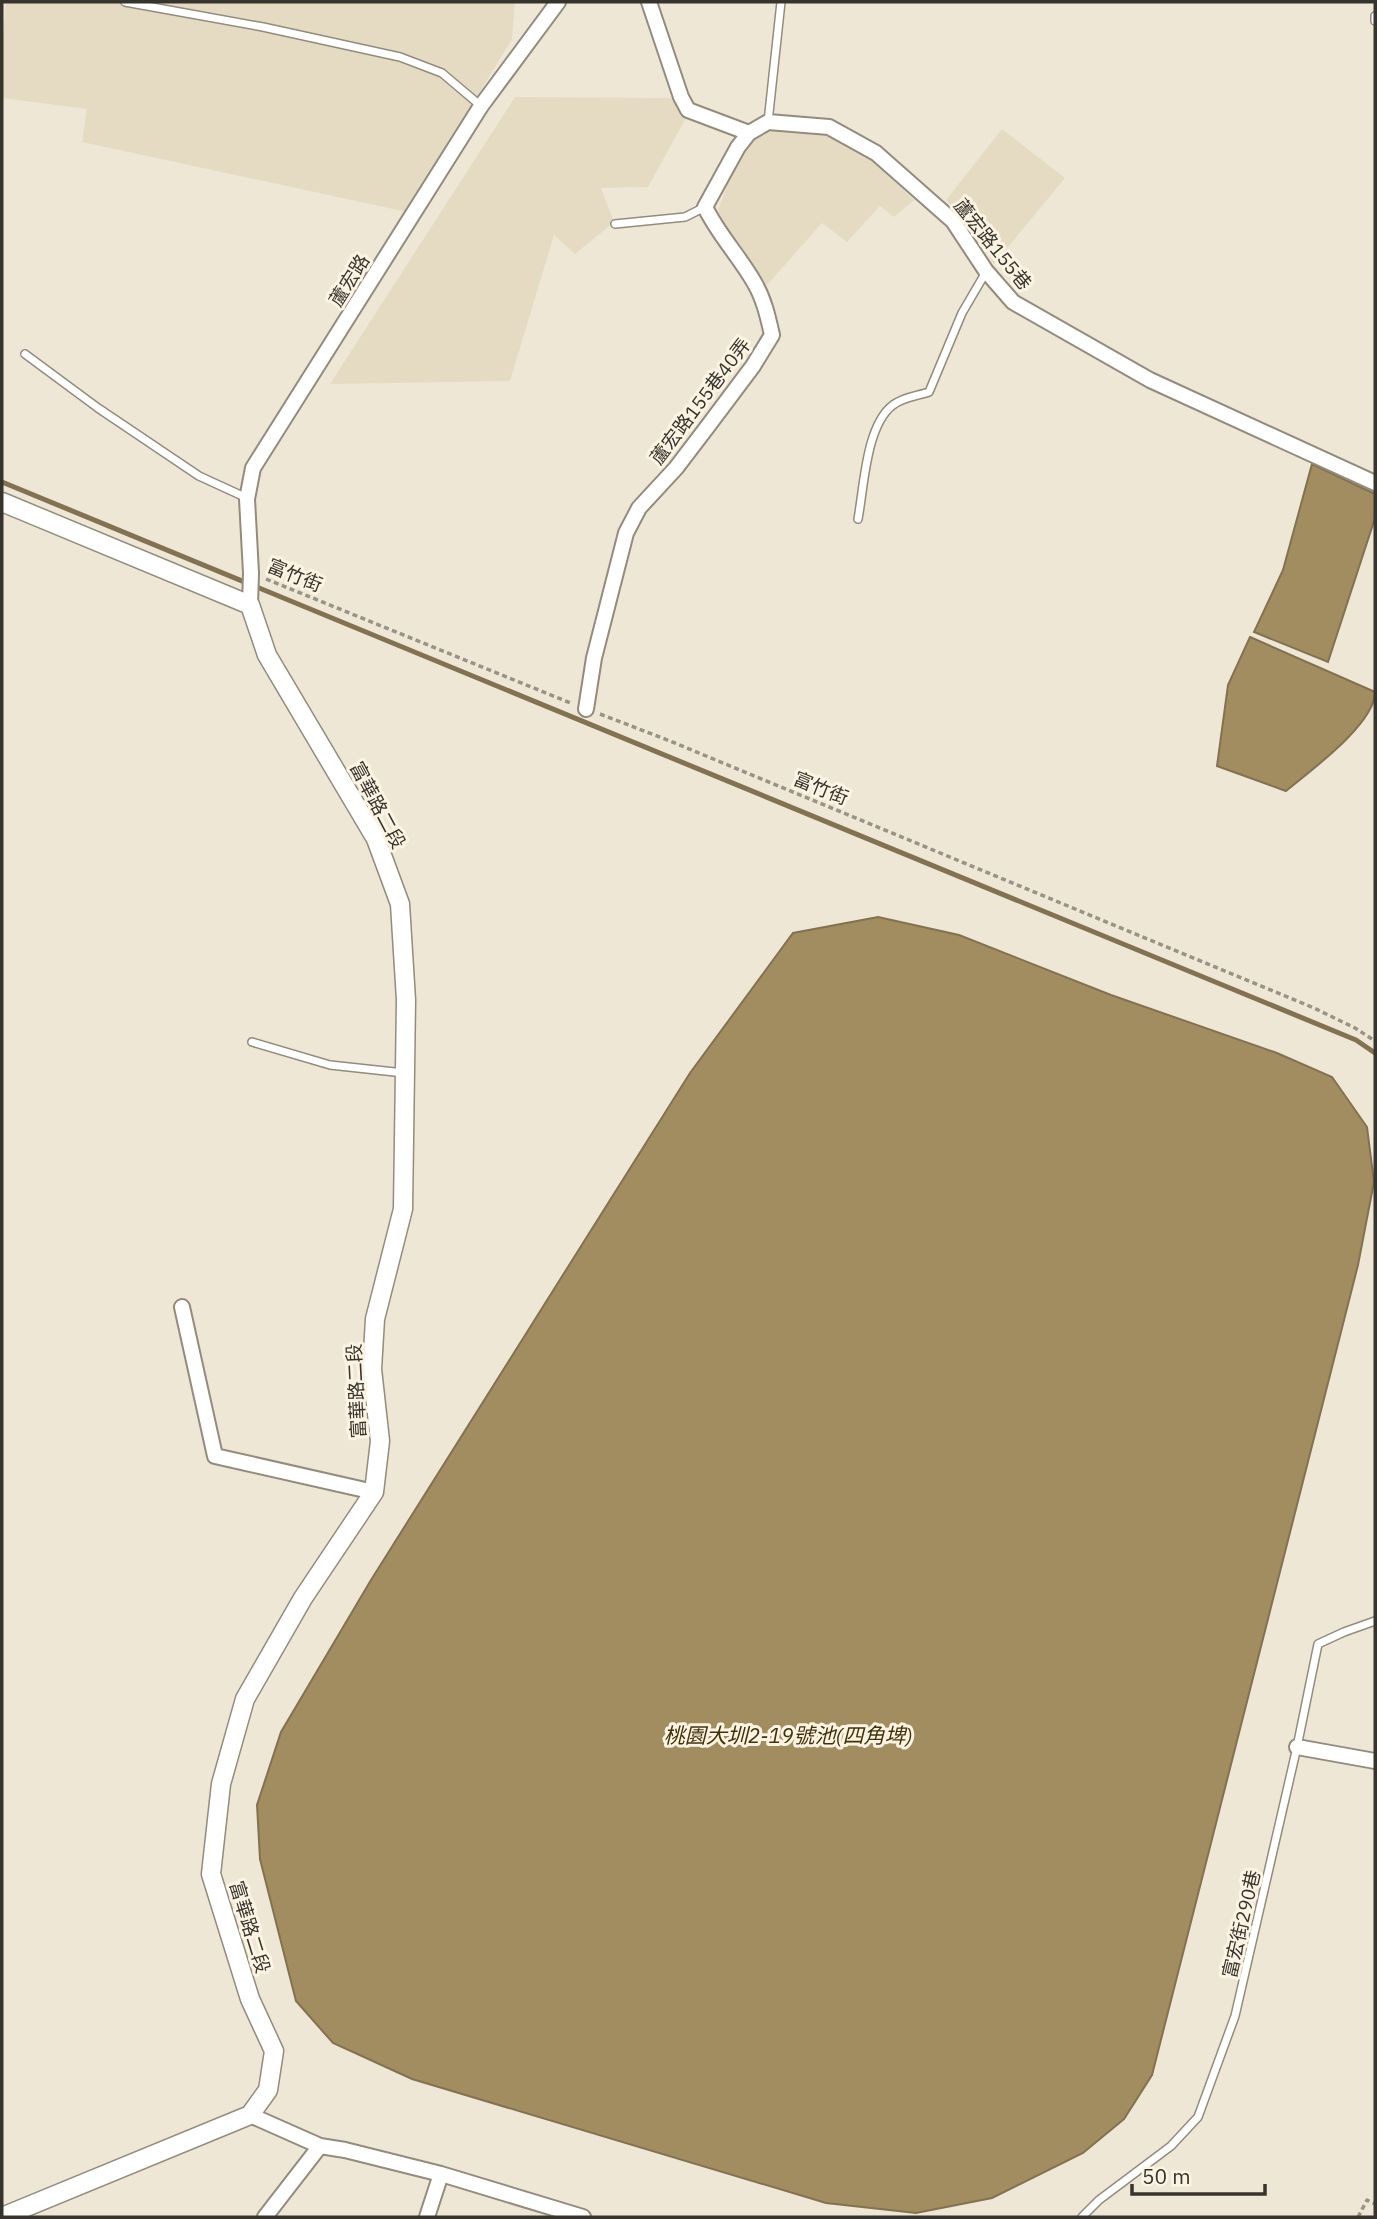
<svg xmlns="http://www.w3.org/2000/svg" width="1377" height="2219" viewBox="0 0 1377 2219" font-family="'IBM Plex Sans','Noto Sans TC',sans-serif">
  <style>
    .built { fill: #e5dbc3 }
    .water { fill: #a28d60; stroke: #827251; stroke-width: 2 }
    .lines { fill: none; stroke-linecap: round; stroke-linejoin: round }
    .stream { stroke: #827251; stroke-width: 5 }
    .service-casing { stroke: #938c7c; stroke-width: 10 }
    .minor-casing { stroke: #938c7c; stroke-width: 18 }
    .tertiary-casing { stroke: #938c7c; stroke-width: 21 }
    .path { stroke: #989387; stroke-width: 3.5; stroke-dasharray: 5 3.5; stroke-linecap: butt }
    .service { stroke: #fff; stroke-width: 7 }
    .minor { stroke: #fff; stroke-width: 14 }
    .tertiary { stroke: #fff; stroke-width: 18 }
    .labels { text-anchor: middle; stroke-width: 6; stroke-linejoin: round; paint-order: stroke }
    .street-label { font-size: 19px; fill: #37342e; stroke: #fcf4e3 }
    .water-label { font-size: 21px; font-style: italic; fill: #41310a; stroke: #fcf4e3 }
  </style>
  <rect width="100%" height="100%" fill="#efe7d6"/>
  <path class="built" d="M6,2H515L512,39L407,212L82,142L87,109L2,98V46Z
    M515,97L671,98L687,116L648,187L601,188L614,222L575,254L554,235L510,381L330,384Z
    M767,129L823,130L858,148L914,200L894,217L880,206L847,242L822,223L767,285L725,229L718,210L739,154L754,133Z
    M1002,129L1065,178L994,264L974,229L946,200Z"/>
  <path class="water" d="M1312,464L1375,494V518L1328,662L1254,632L1283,570Z
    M1250,637L1375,692C1375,724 1310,771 1286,791L1217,766L1228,685Z
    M878,917L959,935L1111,995L1277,1053L1332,1077L1367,1127L1374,1182L1358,1265L1152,2075L1124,2119L1083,2153L992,2198L916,2213L826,2203L412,2079L333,2043L296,2001L260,1859L257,1805L281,1732L371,1580L690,1073L793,933Z"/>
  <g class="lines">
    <path class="stream" d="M2,482L1356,1040L1375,1053"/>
    <g class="service-casing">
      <path id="service" d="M125,2L263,27L400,57L442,73L481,106
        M1375,16V21
        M768,122L781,2
        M615,224L685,217L705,207
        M25,354L98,408L199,476L247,498
        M858,519C864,487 866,425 893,405C903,397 917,396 929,392L962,313L986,272
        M252,1042L330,1065L404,1073
        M1082,2217L1099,2200L1171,2146L1198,2117L1235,2016L1297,1747L1318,1644L1344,1632L1375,1621"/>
    </g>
    <g class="minor-casing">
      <path id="minor" d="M649,2L681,97L688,110L749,133
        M250,605L251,573L247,499L253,468L481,106L558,2
        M586,709L594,658L626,533L639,508L676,468L708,426L753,366L772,335C768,317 764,299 754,282C739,256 718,234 705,207L738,147L749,133L768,122L829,127L876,153L953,221L986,271L1013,302L1150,380L1375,483
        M182,1307L215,1456L374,1492
        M1297,1747L1375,1761
        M250,2115L320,2146L345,2150L441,2174L583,2217
        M265,2217L320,2146
        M427,2217L441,2174"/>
    </g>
    <g class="tertiary-casing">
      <path id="tertiary" d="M2,502L250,605L267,655L376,839L400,904L406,1000L403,1209L375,1319L372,1369L380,1441L374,1492L303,1598L245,1699L221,1784L211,1874L250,1999L274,2051L268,2090L250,2115L2,2217"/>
    </g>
    <path class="path" d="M266,579L573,704
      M600,714L670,741L1314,1008L1355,1028L1375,1041
      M1358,2217L1367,2200L1375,2204"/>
    <use href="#service" class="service"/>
    <use href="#minor" class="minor"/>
    <use href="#tertiary" class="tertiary"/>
  </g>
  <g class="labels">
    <g class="street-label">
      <text transform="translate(993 244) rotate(51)" y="7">蘆宏路155巷</text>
      <text transform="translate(349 280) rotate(-58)" y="7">蘆宏路</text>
      <text transform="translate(700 401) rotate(-53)" y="7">蘆宏路155巷40弄</text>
      <text transform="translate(295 575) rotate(22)" y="7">富竹街</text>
      <text transform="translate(821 788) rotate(22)" y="7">富竹街</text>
      <text transform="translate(378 805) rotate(62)" y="7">富華路二段</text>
      <text transform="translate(356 1391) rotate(-93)" y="7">富華路二段</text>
      <text transform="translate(1241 1924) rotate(-77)" y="7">富宏街290巷</text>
      <text transform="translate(250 1927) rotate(73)" y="7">富華路二段</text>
    </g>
    <g class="water-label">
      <text x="788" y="1743">桃園大圳2-19號池(四角埤)</text>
    </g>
  </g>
  <rect width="1377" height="2219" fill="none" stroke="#37342e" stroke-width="7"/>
  <path d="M1132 2184v10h133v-10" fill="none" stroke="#37342e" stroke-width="3.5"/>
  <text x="1142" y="2184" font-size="21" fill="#37342e" stroke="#fcf4e3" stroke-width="5" paint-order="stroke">50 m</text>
</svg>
